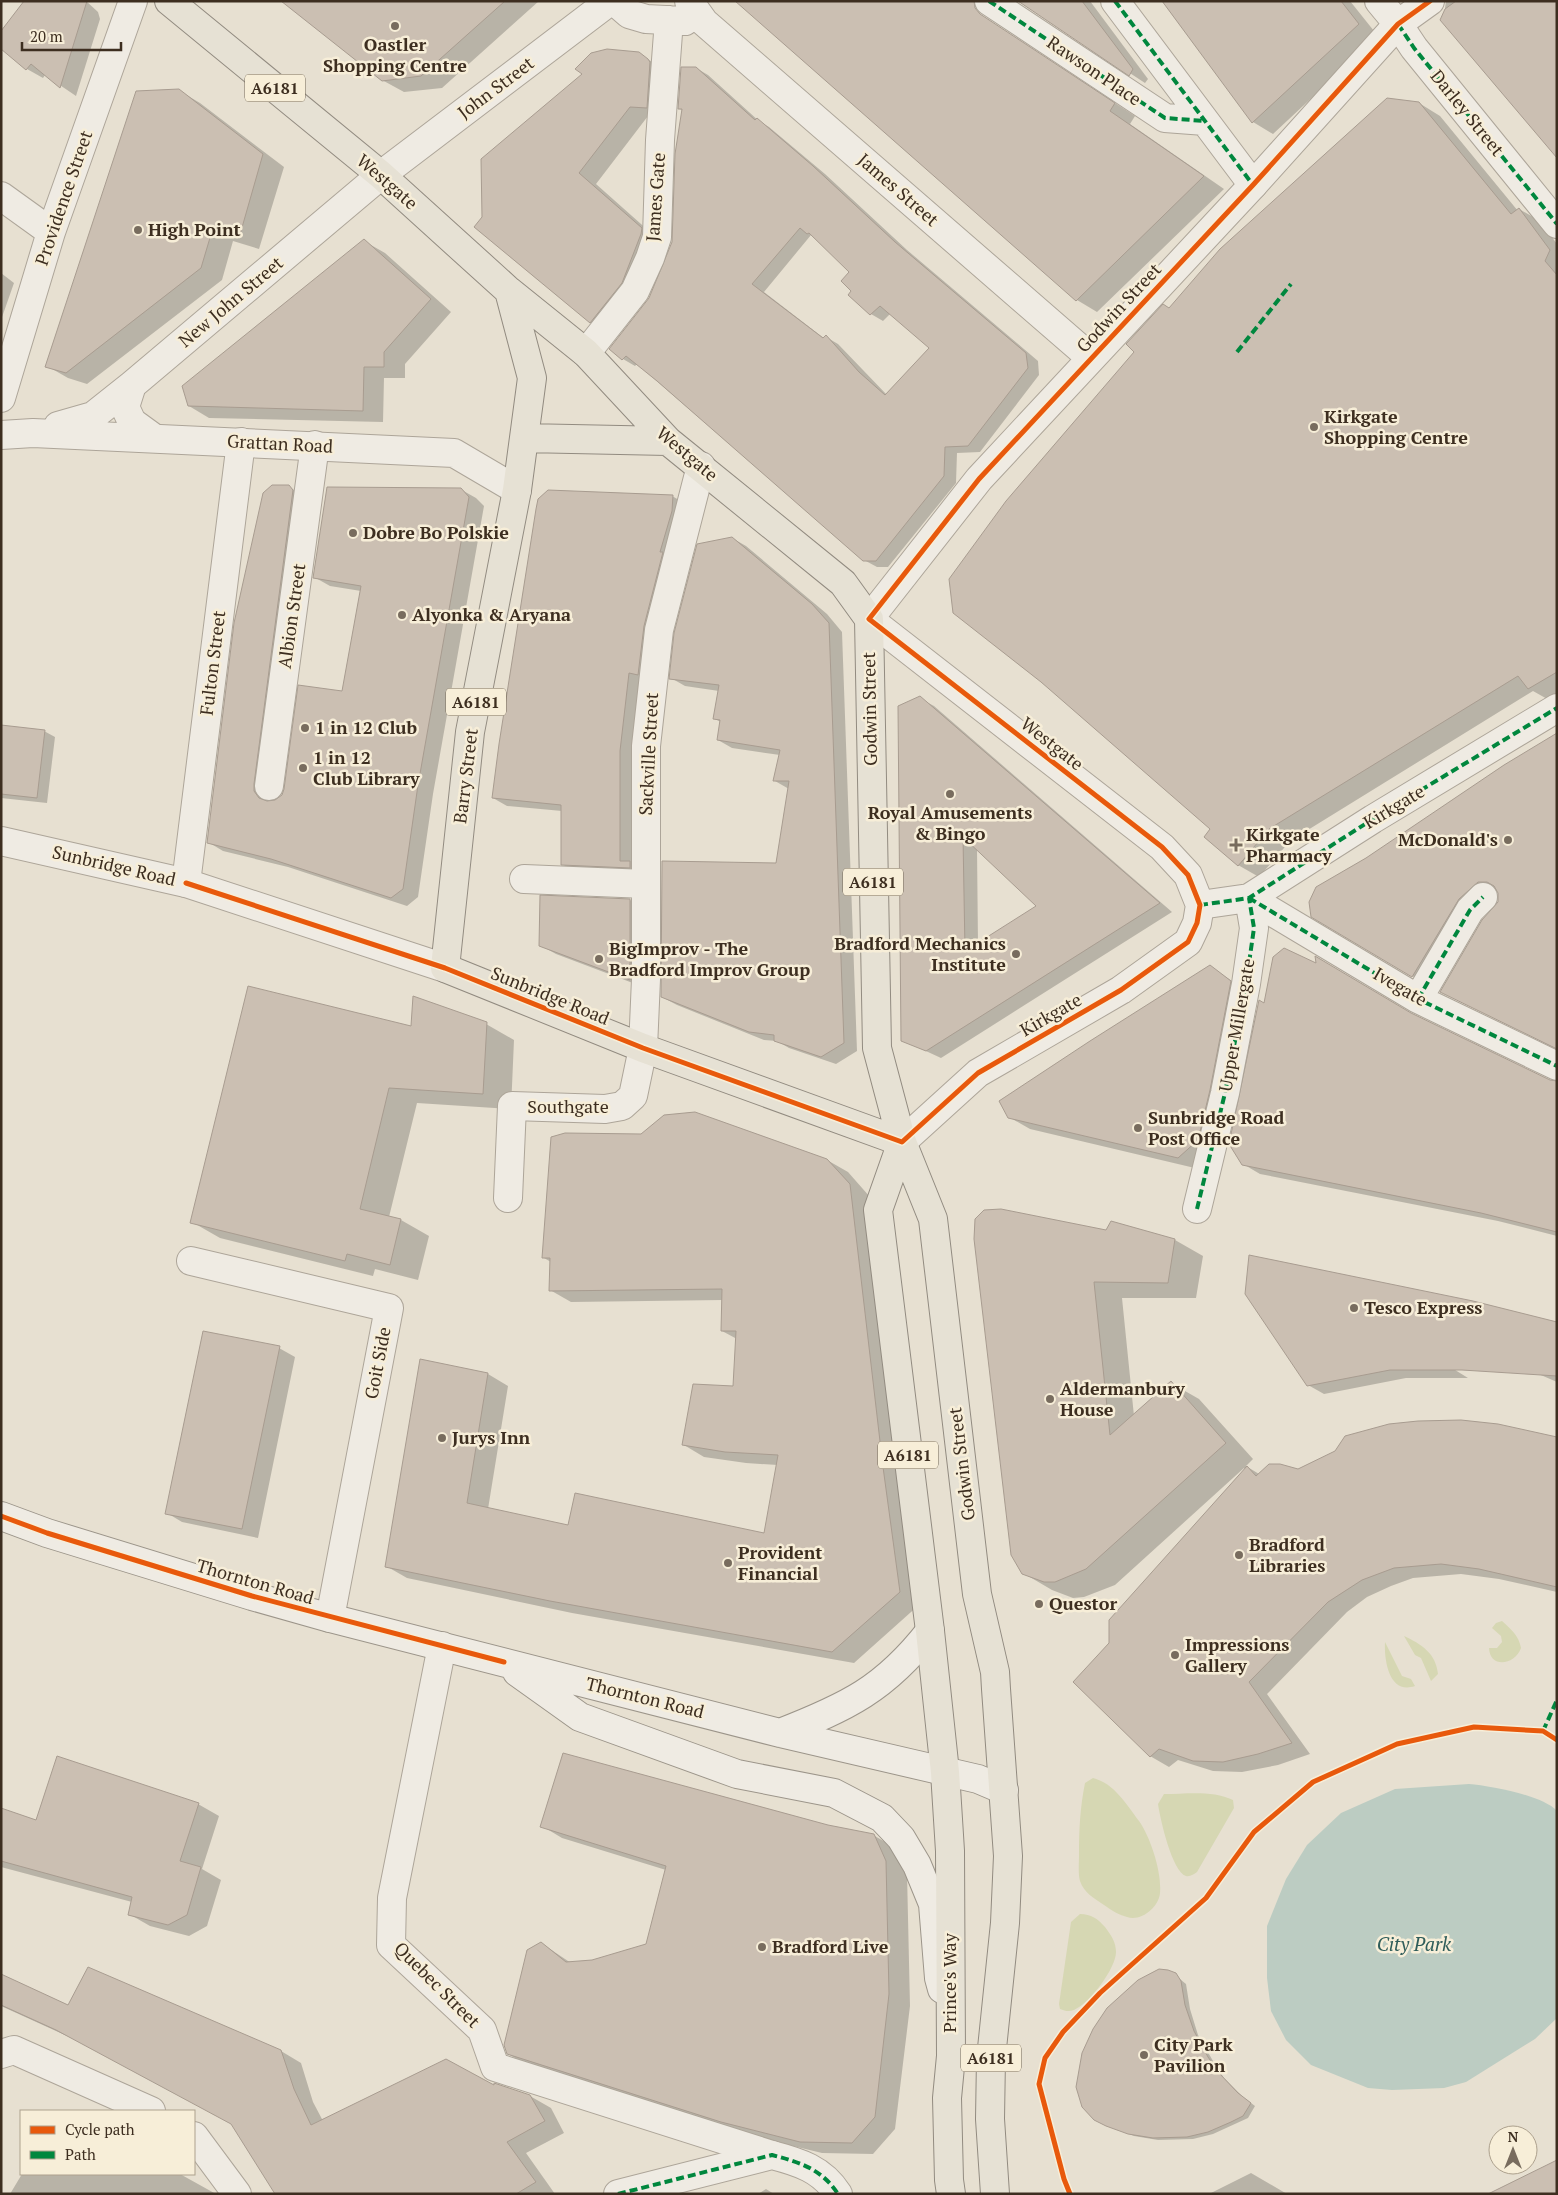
<svg xmlns="http://www.w3.org/2000/svg" width="1558" height="2195" viewBox="0 0 1558 2195" font-family="'PT Serif',serif">
  <style>
    .green { fill: #d6d7b3 }
    .water { fill: #bcccc2 }
    .shadow { fill: #0003; fill-rule: evenodd }
    .building { fill: #cbbfb2; stroke: #a89c90; fill-rule: evenodd }
    .lines { fill: none; stroke-linecap: round; stroke-linejoin: round }
    .pedestrian-casing { stroke: #ada599; stroke-width: 30 }
    .minor-casing { stroke: #ada599; stroke-width: 30 }
    .tertiary-casing { stroke: #ada599; stroke-width: 30 }
    .secondary-casing { stroke: #9c958a; stroke-width: 30 }
    .primary-casing { stroke: #928b80; stroke-width: 30 }
    .pedestrian { stroke: #efebe3; stroke-width: 28 }
    .minor { stroke: #efebe3; stroke-width: 28 }
    .tertiary { stroke: #efebe3; stroke-width: 28 }
    .secondary { stroke: #efebe3; stroke-width: 28 }
    .primary { stroke: #e6e1d4; stroke-width: 28 }
    .quiet { stroke: #00873e; stroke-width: 4; stroke-dasharray: 8 4; stroke-linecap: butt }
    .cycleway-casing { stroke: #f7eed8; stroke-width: 8 }
    .cycleway { stroke: #e8590c; stroke-width: 5 }
    .poi-dot { fill: #786c5e; stroke: #f7eed8; stroke-width: 2 }
    .labels { text-anchor: middle; stroke-width: 5; stroke-linejoin: round; paint-order: stroke }
    .shield { fill: #f7eed8; stroke: #756857; stroke-width: 1 }
    .shield-label { font-size: 16px; font-weight: bold; fill: #3d2e20 }
    .poi-label { font-size: 18px; font-weight: bold; fill: #3d2e20; stroke: #f7eed8; text-anchor: start }
    .street-label { font-size: 18px; fill: #3d2e20; stroke: #f7eed8 }
    .water-label { font-size: 19px; font-style: italic; fill: #2f5d5a; stroke: #f7eed8 }
  </style>
  <rect width="100%" height="100%" fill="#e7e0d1"/>
  <path class="green" d="M1502,1621C1511,1629 1519,1636 1521,1648C1515,1665 1490,1669 1489,1648H1497L1502,1642L1501,1636L1492,1628L1496,1623Z
    M1404,1636C1421,1644 1436,1653 1438,1674L1431,1681L1421,1658L1415,1655Z
    M1385,1642L1402,1676L1411,1679L1415,1686C1389,1695 1384,1660 1385,1642Z
    M1093,1778C1114,1783 1127,1805 1139,1821C1151,1838 1162,1873 1160,1893C1159,1907 1141,1922 1127,1917C1119,1915 1111,1910 1104,1905C1094,1898 1084,1893 1080,1881C1078,1874 1079,1863 1079,1855C1079,1830 1080,1808 1085,1783Z
    M1164,1794C1186,1794 1213,1790 1233,1800L1234,1808L1197,1872C1194,1874 1190,1877 1186,1876C1172,1872 1160,1818 1158,1804Z
    M1080,1914C1091,1914 1098,1919 1105,1927C1111,1935 1116,1942 1116,1952C1116,1968 1090,2003 1074,2010C1069,2012 1065,2011 1060,2009L1059,2004L1071,1922Z"/>
  <path class="water" d="M1469,1784C1491,1786 1542,1795 1557,1811V2018L1535,2039L1466,2082L1444,2088L1392,2090L1368,2088L1311,2065L1286,2040L1271,2011L1267,1978V1926L1286,1879L1307,1845L1341,1813L1395,1789Z"/>
  <path class="shadow" d="M86,1L98,12L100,19L76,96L45,75L43,78L27,69L1,47Z
    M284,1H539L442,88L404,92L382,80Z
    M1020,1H1090L1148,79L1145,83Z
    M1162,1H1350L1378,36L1273,134L1253,122Z
    M1446,1H1557L1443,22Z
    M987,20L1135,116L1130,124L1224,189L1097,312L1077,300Z
    M638,54L656,64L664,117L648,116L596,184L659,240L608,332L590,322L475,227Z
    M696,68L708,75L760,122L769,127L825,174L907,250L1038,361L1039,375L980,452L957,453L956,483L888,567H877L864,560L637,364L635,366L623,359L611,349L650,298L673,242L683,110L679,109ZM811,235L851,272L853,291L871,314L883,321L891,313L931,348L887,395L838,344L826,337L825,339L764,292Z
    M178,90L200,103L284,167L259,249L233,241L222,280L87,384L68,378L47,366Z
    M1419,103L1440,116L1518,211L1519,209L1540,221L1557,244V695L1549,700L1533,691L1290,841L1259,877L1238,865L1212,829L1136,352L1170,309Z
    M364,241L385,253L451,312L405,364V378H384L383,422L209,418L189,406Z
    M1,273L14,283L1,320Z
    M289,487L304,496L269,793V801H276L283,796L343,692L361,591L330,586L314,577L460,489L476,498L484,506L433,794L418,897L407,906L288,867L223,851L208,842Z
    M672,496L686,504L644,870L576,872L562,864V811L507,806L493,798Z
    M732,538L746,546L827,614L842,632L857,1051L836,1064L789,1048L777,1041L764,1040L677,1005L662,997L777,865L789,789L775,781L780,755L732,748L718,740L721,722L715,719L719,691L685,686L671,678Z
    M919,698L934,706L1172,912L941,1058L902,1040ZM977,848L1038,906L978,944Z
    M1,726L44,731L55,737L47,803L1,798Z
    M1557,736V1049L1442,992L1499,902L1498,891H1495L1475,908L1429,986L1312,916L1367,859Z
    M542,897L630,900L646,909V988L556,954L540,945Z
    M1210,967L1251,993L1199,1169L1030,1129L1009,1117Z
    M1265,1005L1413,1015L1550,1081L1557,1082V1236L1498,1221L1260,1174L1243,1164Z
    M486,1024L514,1040L511,1109L417,1103L389,1217L401,1220L429,1236L418,1280L375,1269L373,1276L220,1238L192,1222L412,1027Z
    M642,1135L827,1160L848,1172L870,1197L920,1604L854,1663L572,1613L407,1578L386,1566L488,1374L508,1386L488,1509L569,1527L765,1534L778,1465L746,1463L704,1457L684,1445L734,1387L737,1339L722,1331L723,1300L571,1302L550,1290L551,1262L544,1258Z
    M1106,1232L1175,1240L1203,1256L1196,1298H1122L1134,1416L1171,1383L1199,1399L1253,1459L1246,1466L1259,1474L1557,1438V1592L1499,1579L1461,1574L1413,1578L1391,1586L1367,1597L1347,1612L1267,1694L1310,1754L1278,1765L1242,1772L1213,1771L1178,1760L1169,1767L1150,1756L1111,1644L1245,1469L1244,1468L1115,1585L1084,1597L1073,1598L1052,1590L1023,1573L1012,1555Z
    M1250,1256L1472,1302L1552,1322L1557,1324V1382L1451,1336L1439,1360L1468,1378H1406L1324,1394L1308,1385L1246,1294Z
    M279,1348L295,1357L258,1538L182,1522L167,1513Z
    M198,1804L219,1816L202,1869L221,1880L207,1926L189,1936L150,1926L129,1914L132,1902L1,1867V1810L36,1822Z
    M542,1826H827L873,1835L894,1847L907,1873L910,2006L895,2129L873,2154L822,2153L743,2134L529,2066L508,2054L541,1943L571,1963L593,1961L647,1945L666,1870L562,1838Z
    M1175,1975L1186,1984L1190,2009L1198,2035L1213,2061L1224,2078L1243,2097L1255,2106L1248,2118L1213,2134L1193,2139L1158,2140L1134,2136L1100,2122Z
    M1,1976L68,2007L281,2051L301,2063L313,2102L323,2121L495,2087L530,2096L551,2108L564,2133L526,2153L555,2194H276L233,2124L78,2041L1,2006Z
    M1251,2173L1287,2194H1209Z
    M22,2174H180L216,2194H10Z
    M766,2189L774,2194H758Z"/>
  <path class="building" d="M24,1H87L60,88L31,64L26,70L1,49V31Z
    M281,1H505L421,76L382,81Z
    M735,1H974L975,8L980,14L1115,103L1110,111L1204,176L1076,301Z
    M1018,1H1082L1133,69L1129,76Z
    M1162,1H1341L1359,24L1252,123Z
    M1456,1H1557V158L1440,20L1445,9Z
    M607,49L639,52L648,59L650,62L647,108L630,107L579,173L642,228L641,234L622,283L590,323L474,227L482,217L481,159L582,74L575,69L591,53Z
    M681,67H696L755,120L757,118L813,166L895,242L1026,353L1028,368L968,446L945,447L944,476L876,561H863L657,381L626,356L622,360L609,349L649,298L672,242L675,154L682,109H678ZM800,228L807,234L809,233L849,272L841,281L851,291L848,295L870,315L880,306L929,348L885,395L859,372L826,335L823,338L752,284Z
    M179,89L263,154L239,238L212,231L201,268L66,373L45,367L136,91Z
    M1387,98L1419,102L1511,214L1519,208L1550,250L1545,261L1557,275V672L1528,689L1518,676L1269,829L1238,866L1204,837L1210,829L1041,682L953,613L949,579L1006,501L1134,352L1126,344L1163,304L1169,308L1220,249Z
    M364,239L431,299L384,352V367H364L363,411L188,406L182,386Z
    M272,485H289L293,490L254,784V791L259,798L267,801L275,800L282,795L284,789L298,685L342,691L361,586L313,578L327,487L461,488L469,497L418,785L403,889L391,898L271,859L207,843L234,623L263,493Z
    M548,490L673,495L672,511L660,552H663L644,626L638,675L629,673L620,751V861H630V868L561,865V805L492,798L499,744L536,509L538,499Z
    M732,537L812,604L829,623L844,1043L821,1057L774,1041V1035L749,1032L661,997L662,861L776,863L789,781H773L780,750L717,740L720,720L713,719L719,685L669,679L674,633L697,544Z
    M920,696L1160,903L926,1051L901,1041L898,706ZM963,837L1036,906L965,951Z
    M1,725L45,730L37,798L1,794Z
    M1557,733V1049L1440,992L1482,920L1498,902V893L1494,886L1487,882H1478L1459,899L1412,977L1311,917L1309,902L1316,887L1366,858L1504,765Z
    M540,895L630,899V980L539,946Z
    M1284,948L1316,963L1315,956L1411,1013L1550,1080L1557,1081V1232L1481,1213L1242,1165L1229,1144L1259,1000L1264,1003L1273,957Z
    M1210,965L1231,981L1210,1090L1198,1140L1178,1158L1008,1118L999,1101L1090,1041Z
    M248,986L411,1026L413,996L487,1022L483,1094L389,1088L360,1209L401,1219L390,1265L347,1254L345,1261L190,1223Z
    M695,1112L827,1159L850,1184L883,1467L900,1592L832,1652L550,1601L385,1567L420,1359L488,1373L467,1503L568,1525L575,1493L764,1533L778,1455L725,1452L682,1445L693,1384L733,1386L736,1331H721L722,1289L549,1291L550,1258H542L551,1137L565,1133L641,1134L664,1115Z
    M1001,1209L1106,1230L1111,1221L1175,1239L1168,1283L1094,1282L1110,1435L1171,1381L1226,1443L1086,1569L1055,1582H1044L1022,1574L1011,1555L974,1239L975,1219L984,1210Z
    M1249,1255L1473,1301L1557,1322V1376L1462,1370H1390L1307,1386L1245,1294Z
    M203,1331L280,1346L242,1529L165,1514Z
    M1461,1420L1498,1424L1557,1437V1587L1479,1569L1441,1564L1394,1568L1362,1580L1328,1602L1249,1682L1292,1743L1258,1754L1223,1762L1193,1761L1159,1749L1150,1757L1073,1682L1109,1643V1620L1247,1466L1256,1476L1269,1464H1280L1298,1469L1335,1451L1345,1436L1389,1424L1418,1421Z
    M563,1753L828,1825L874,1834L886,1861L889,1994L875,2117L852,2143L800,2142L721,2122L507,2054L504,2045L527,1950L541,1942L566,1962L592,1960L646,1944L666,1866L540,1827Z
    M57,1756L199,1803L180,1861L201,1867L187,1915L168,1925L128,1915L132,1897L1,1861V1808L36,1820Z
    M88,1967L281,2050L294,2089L311,2125L446,2059L494,2085V2083L530,2095L545,2121L507,2142L536,2182L516,2194H275L231,2124L56,2030L1,2005V1974L68,2005Z
    M1159,1969L1168,1970L1176,1973L1181,1981L1185,2005L1194,2031L1208,2057L1219,2073L1238,2093L1251,2103L1243,2116L1231,2122L1208,2132L1187,2137L1153,2138L1128,2134L1106,2126L1094,2120L1082,2107L1076,2087L1082,2053L1093,2029L1107,2008L1138,1980Z
    M1557,2160V2194H1488Z"/>
  <g class="lines">
    <g class="pedestrian-casing">
      <path id="pedestrian" d="M989,1L1165,118L1205,121
        M1115,1L1253,185
        M1398,24L1414,48L1557,224
        M1249,898L1418,999L1557,1066
        M1200,905L1249,898L1373,819L1557,708
        M1418,999L1470,910L1483,897
        M1197,1209L1225,1093L1246,984L1254,928L1249,898
        M618,2194L772,2155C799,2162 822,2169 838,2194"/>
    </g>
    <g class="minor-casing">
      <path id="minor" d="M614,1L629,14L646,19L685,21
        M689,1L704,22L1091,358
        M1379,1L1398,24
        M381,175L610,1
        M1,196L51,232
        M586,353L635,291L650,258L657,237L660,140L669,20
        M1,398L51,232L133,1
        M269,786L315,445
        M524,879L646,884
        M186,883L241,442
        M902,1142L978,1073L1121,990L1188,942L1197,923L1200,905L1188,875L1162,847L869,619L979,479L1253,185L1398,24L1430,1
        M508,1198L512,1106L605,1109L622,1106L633,1096L643,1048L646,979V746L659,630L701,466
        M191,1261L389,1308L330,1618
        M442,1646L392,1898L391,1945L482,2030L495,2067L772,2155
        M1,2054L14,2050L151,2111
        M194,2136L237,2194"/>
    </g>
    <g class="tertiary-casing">
      <path id="tertiary" d="M58,426L93,416L132,385
        M1,435L33,433L454,453L517,490
        M154,438L132,422L125,407L132,385L381,175
        M1,841L186,883L445,968"/>
    </g>
    <g class="secondary-casing">
      <path id="secondary" d="M1,1516L47,1533L252,1596L330,1618L780,1733L978,1779L1004,1790
        M517,1672L580,1717L737,1774L834,1793L882,1818L901,1838L917,1865L933,1904L939,1978L942,1989
        M780,1733C847,1707 885,1689 930,1631"/>
    </g>
    <g class="primary-casing">
      <path id="primary" d="M169,1L381,175L509,291L586,353L668,441L843,583L869,619L877,1048L902,1142L933,1219L977,1594L995,1672L996,1689L1008,1856L1005,1923L991,2058L990,2119L995,2194
        M509,291L532,378L517,490L470,732L445,968L643,1048L902,1142
        M524,438L668,441
        M902,1142L878,1210L930,1631L945,1772L950,1851L951,2056L947,2098L949,2180L951,2194"/>
    </g>
    <use href="#pedestrian" class="pedestrian"/>
    <use href="#minor" class="minor"/>
    <use href="#tertiary" class="tertiary"/>
    <use href="#secondary" class="secondary"/>
    <use href="#primary" class="primary"/>
    <path class="quiet" d="M989,1L1165,118L1205,121
      M1115,1L1253,185
      M1398,24L1414,48L1557,224
      M1237,352L1291,284
      M1249,898L1418,999L1557,1066
      M1200,905L1249,898L1373,819L1557,708
      M1418,999L1470,910L1483,897
      M1197,1209L1225,1093L1246,984L1254,928L1249,898
      M1543,1731L1557,1700
      M618,2194L772,2155C799,2162 822,2169 838,2194"/>
    <g class="cycleway-casing">
      <path id="cycleway" d="M186,883L445,968L643,1048L902,1142L978,1073L1121,990L1188,942L1197,923L1200,905L1188,875L1162,847L869,619L979,479L1253,185L1398,24L1430,1
        M1,1516L47,1533L252,1596L504,1662
        M1070,2194L1064,2179L1039,2084L1045,2058L1063,2032L1100,1993L1206,1898L1254,1832L1313,1782L1397,1744L1474,1727L1543,1731L1557,1740"/>
    </g>
    <use href="#cycleway" class="cycleway"/>
  </g>
  <g class="poi-dot">
    <circle cx="395" cy="26" r="5"/>
    <circle cx="138" cy="230" r="5"/>
    <circle cx="1314" cy="427" r="5"/>
    <circle cx="353" cy="533" r="5"/>
    <circle cx="402" cy="615" r="5"/>
    <circle cx="305" cy="728" r="5"/>
    <circle cx="303" cy="768" r="5"/>
    <circle cx="950" cy="794" r="5"/>
    <circle cx="1508" cy="840" r="5"/>
    <path d="M1233.5 837.5h5v5h5v5h-5v5h-5v-5h-5v-5h5z"/>
    <circle cx="1016" cy="954" r="5"/>
    <circle cx="599" cy="959" r="5"/>
    <circle cx="1138" cy="1128" r="5"/>
    <circle cx="1354" cy="1308" r="5"/>
    <circle cx="1050" cy="1399" r="5"/>
    <circle cx="442" cy="1438" r="5"/>
    <circle cx="1239" cy="1555" r="5"/>
    <circle cx="728" cy="1563" r="5"/>
    <circle cx="1039" cy="1604" r="5"/>
    <circle cx="1175" cy="1655" r="5"/>
    <circle cx="762" cy="1947" r="5"/>
    <circle cx="1144" cy="2055" r="5"/>
  </g>
  <g class="labels">
    <g class="shield">
      <rect x="245" y="74.5" width="60" height="27" rx="4"/>
      <rect x="446" y="688.5" width="60" height="27" rx="4"/>
      <rect x="843" y="868.5" width="60" height="27" rx="4"/>
      <rect x="878" y="1441.5" width="60" height="27" rx="4"/>
      <rect x="961" y="2044.5" width="60" height="27" rx="4"/>
    </g>
    <g class="shield-label">
      <text x="275" y="94">A6181</text>
      <text x="476" y="708">A6181</text>
      <text x="873" y="888">A6181</text>
      <text x="908" y="1461">A6181</text>
      <text x="991" y="2064">A6181</text>
    </g>
    <g class="poi-label">
      <text x="395" y="51" text-anchor="middle">Oastler<tspan x="395" dy="21">Shopping Centre</tspan></text>
      <text x="148" y="236">High Point</text>
      <text x="1324" y="423">Kirkgate<tspan x="1324" dy="21">Shopping Centre</tspan></text>
      <text x="363" y="539">Dobre Bo Polskie</text>
      <text x="412" y="621">Alyonka &amp; Aryana</text>
      <text x="315" y="734">1 in 12 Club</text>
      <text x="313" y="764">1 in 12<tspan x="313" dy="21">Club Library</tspan></text>
      <text x="950" y="819" text-anchor="middle">Royal Amusements<tspan x="950" dy="21">&amp; Bingo</tspan></text>
      <text x="1246" y="841">Kirkgate<tspan x="1246" dy="21">Pharmacy</tspan></text>
      <text x="1498" y="846" text-anchor="end">McDonald's</text>
      <text x="1006" y="950" text-anchor="end">Bradford Mechanics<tspan x="1006" dy="21">Institute</tspan></text>
      <text x="609" y="955">BigImprov - The<tspan x="609" dy="21">Bradford Improv Group</tspan></text>
      <text x="1148" y="1124">Sunbridge Road<tspan x="1148" dy="21">Post Office</tspan></text>
      <text x="1364" y="1314">Tesco Express</text>
      <text x="1060" y="1395">Aldermanbury<tspan x="1060" dy="21">House</tspan></text>
      <text x="452" y="1444">Jurys Inn</text>
      <text x="1249" y="1551">Bradford<tspan x="1249" dy="21">Libraries</tspan></text>
      <text x="738" y="1559">Provident<tspan x="738" dy="21">Financial</tspan></text>
      <text x="1049" y="1610">Questor</text>
      <text x="1185" y="1651">Impressions<tspan x="1185" dy="21">Gallery</tspan></text>
      <text x="772" y="1953">Bradford Live</text>
      <text x="1154" y="2051">City Park<tspan x="1154" dy="21">Pavilion</tspan></text>
    </g>
    <g class="street-label">
      <text transform="translate(1094 71) rotate(34)" y="6">Rawson Place</text>
      <text transform="translate(496 88) rotate(-37)" y="6">John Street</text>
      <text transform="translate(1467 113) rotate(51)" y="6">Darley Street</text>
      <text transform="translate(387 182) rotate(41)" y="6">Westgate</text>
      <text transform="translate(898 190) rotate(41)" y="6">James Street</text>
      <text transform="translate(656 197) rotate(-86)" y="6">James Gate</text>
      <text transform="translate(64 198) rotate(-71)" y="6">Providence Street</text>
      <text transform="translate(231 302) rotate(-40)" y="6">New John Street</text>
      <text transform="translate(1119 308) rotate(-47)" y="6">Godwin Street</text>
      <text transform="translate(280 444) rotate(3)" y="6">Grattan Road</text>
      <text transform="translate(687 454) rotate(40)" y="6">Westgate</text>
      <text transform="translate(292 616) rotate(-82)" y="6">Albion Street</text>
      <text transform="translate(213 663) rotate(-83)" y="6">Fulton Street</text>
      <text transform="translate(870 709) rotate(-91)" y="6">Godwin Street</text>
      <text transform="translate(1052 744) rotate(38)" y="6">Westgate</text>
      <text transform="translate(649 754) rotate(-87)" y="6">Sackville Street</text>
      <text transform="translate(466 776) rotate(-83)" y="6">Barry Street</text>
      <text transform="translate(1394 807) rotate(-31)" y="6">Kirkgate</text>
      <text transform="translate(114 866) rotate(13)" y="6">Sunbridge Road</text>
      <text transform="translate(1400 987) rotate(30)" y="6">Ivegate</text>
      <text transform="translate(550 996) rotate(22)" y="6">Sunbridge Road</text>
      <text transform="translate(1051 1015) rotate(-30)" y="6">Kirkgate</text>
      <text transform="translate(1237 1025) rotate(-80)" y="6">Upper Millergate</text>
      <text x="568" y="1113">Southgate</text>
      <text transform="translate(378 1363) rotate(-79)" y="6">Goit Side</text>
      <text transform="translate(962 1464) rotate(-97)" y="6">Godwin Street</text>
      <text transform="translate(255 1582) rotate(16)" y="6">Thornton Road</text>
      <text transform="translate(645 1698) rotate(14)" y="6">Thornton Road</text>
      <text transform="translate(950 1983) rotate(-90)" y="6">Prince's Way</text>
      <text transform="translate(437 1985) rotate(45)" y="6">Quebec Street</text>
    </g>
    <g class="water-label">
      <text x="1414" y="1951">City Park</text>
    </g>
  </g>
  <rect width="1558" height="2195" fill="none" stroke="#3d2e20" stroke-width="5"/>
  <rect x="20" y="2110" width="175" height="65" fill="#f7eed8" stroke="#ada18e"/>
  <rect x="30" y="2126" width="25" height="8" fill="#e8590c" stroke="#ada18e"/>
  <text x="65" y="2135" font-size="15" fill="#3d2e20">Cycle path</text>
  <rect x="30" y="2151" width="25" height="8" fill="#00873e" stroke="#ada18e"/>
  <text x="65" y="2160" font-size="15" fill="#3d2e20">Path</text>
  <g transform="translate(1513 2150)"><circle r="24" fill="#f7eed8" stroke="#ada18e"/>
  <path d="M0-4L9 19L0 12L-9 19Z" fill="#786c5e"/>
  <text y="-8" font-size="14" font-weight="bold" text-anchor="middle" fill="#3d2e20">N</text>
  </g>
  <path d="M22 42v8h99v-8" fill="none" stroke="#3d2e20" stroke-width="2.5"/>
  <text x="30" y="42" font-size="15" fill="#3d2e20" stroke="#f7eed8" stroke-width="4" paint-order="stroke">20 m</text>
</svg>
